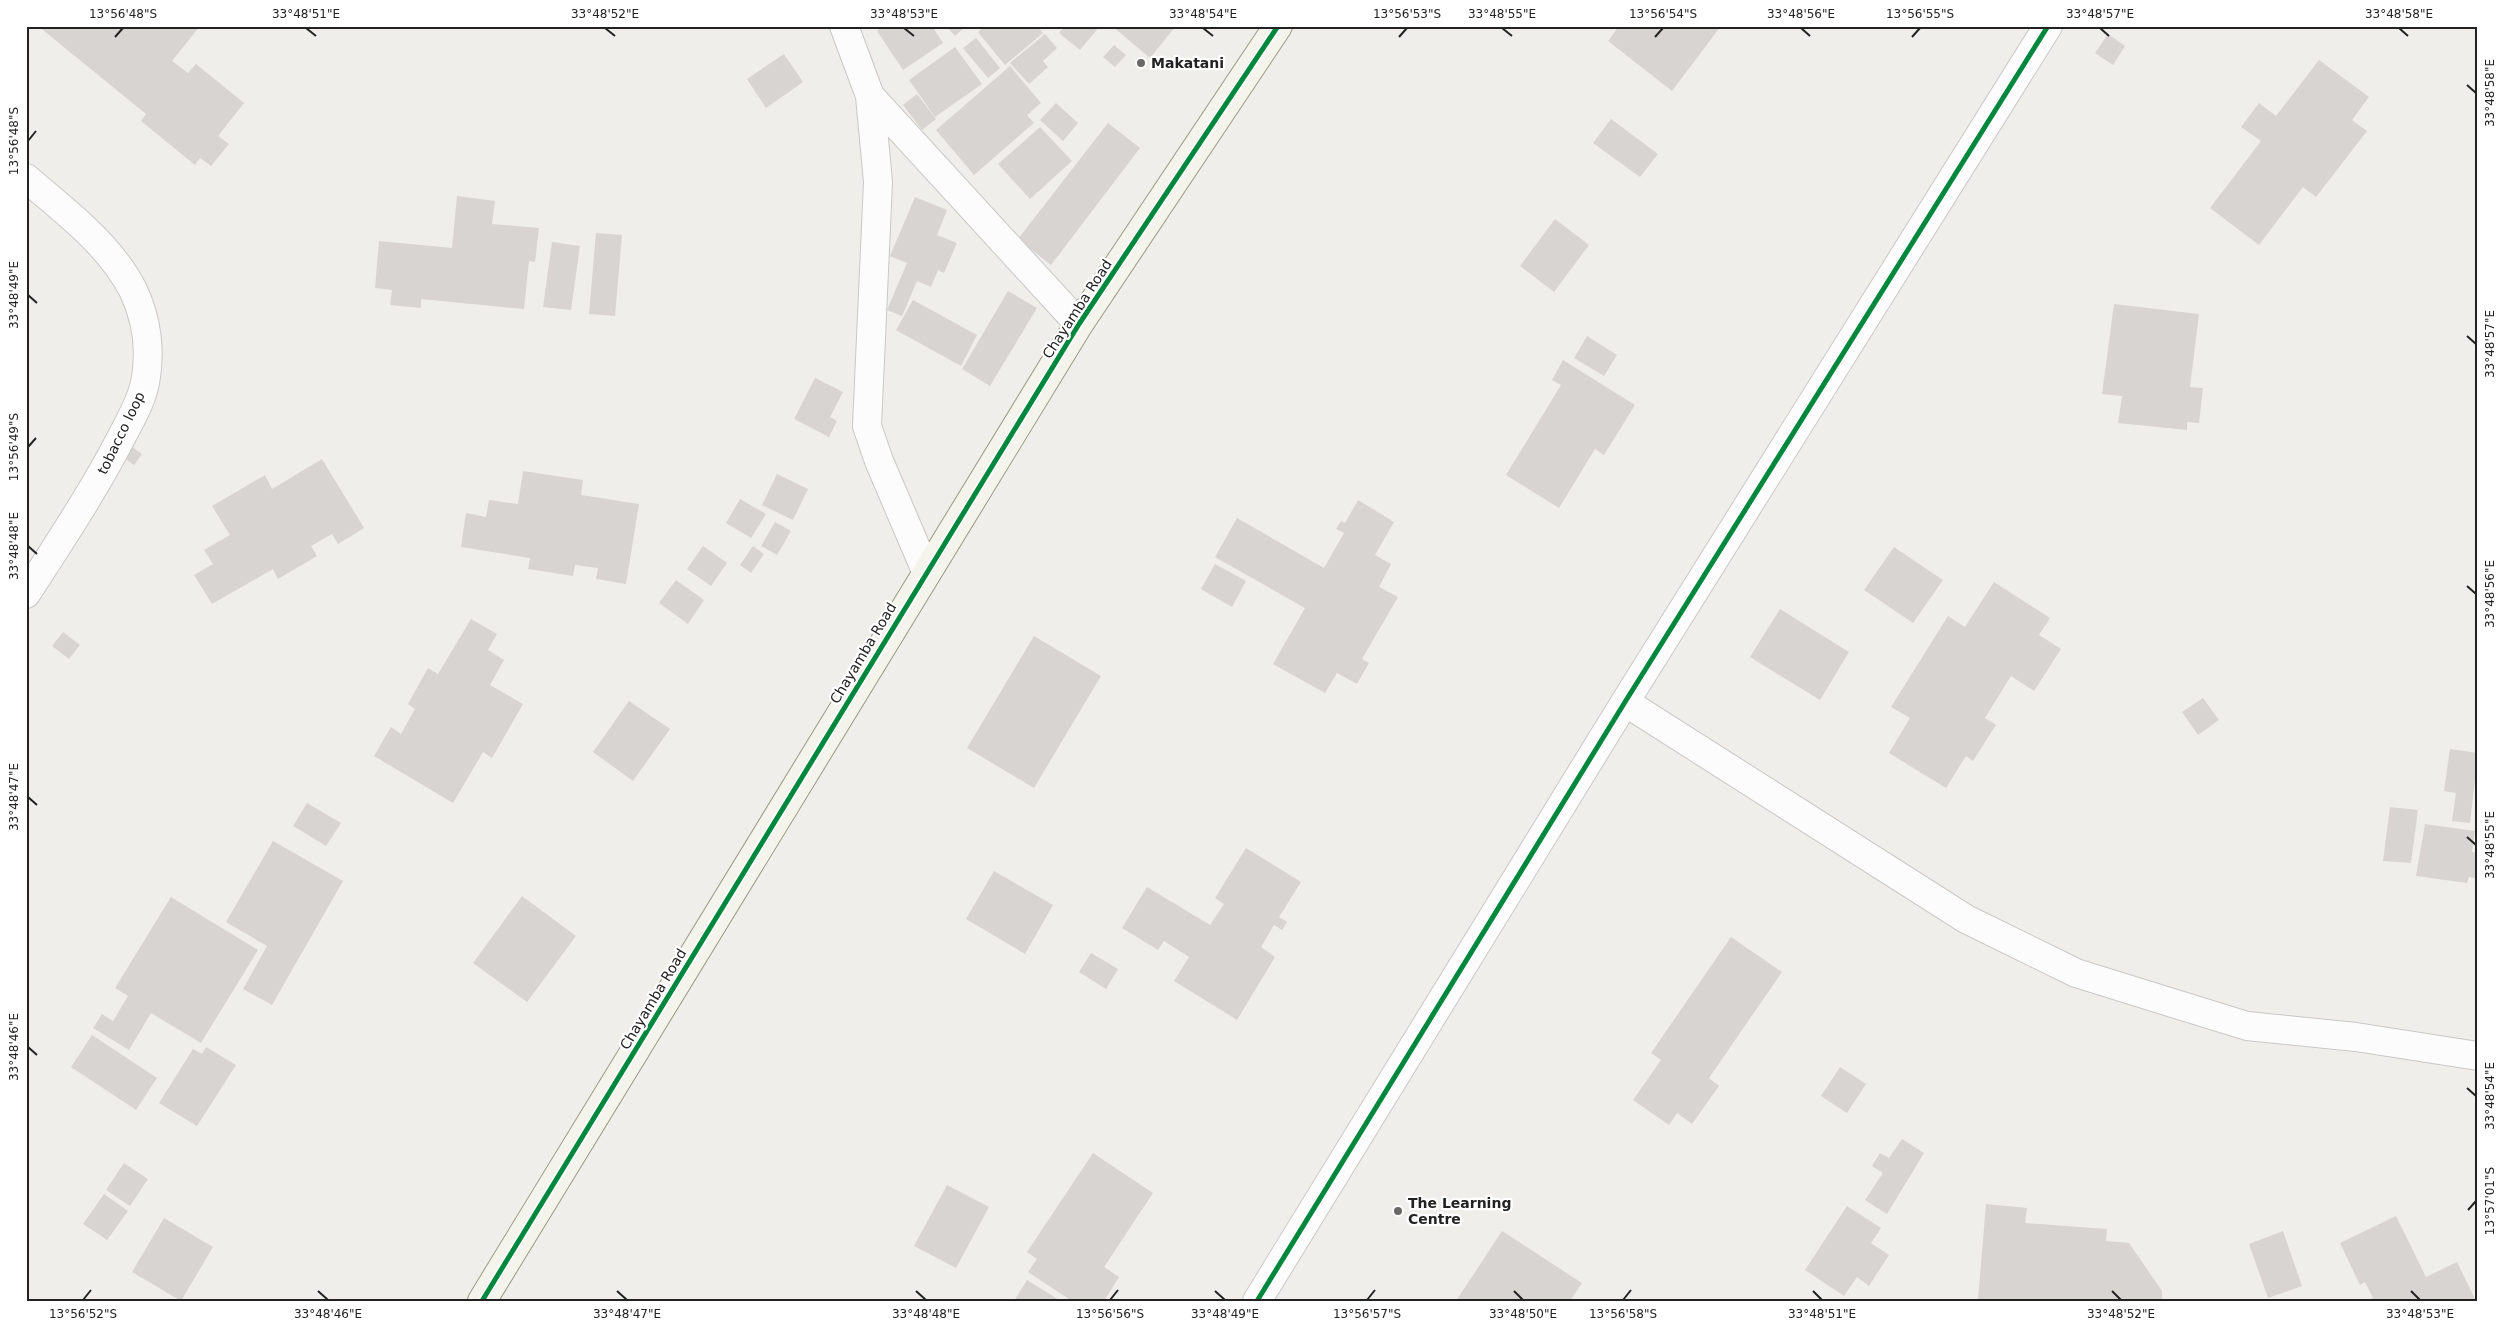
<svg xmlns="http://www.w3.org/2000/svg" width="2504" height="1327" viewBox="0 0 2504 1327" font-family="'DejaVu Sans',sans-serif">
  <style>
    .building { fill: #d7d4d2 }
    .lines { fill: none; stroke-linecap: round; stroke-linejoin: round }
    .street-casing { stroke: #c9c8c7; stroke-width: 30 }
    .secondary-casing { stroke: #999a82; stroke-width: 30 }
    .street { stroke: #fdfcfc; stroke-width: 28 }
    .secondary { stroke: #f4f4ed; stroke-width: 28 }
    .cycleway-casing { stroke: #fff; stroke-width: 8 }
    .cycleway { stroke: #00873e; stroke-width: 5 }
    .ticks { fill: none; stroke: #222; stroke-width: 2 }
    .poi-dot { fill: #6a6968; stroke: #fff; stroke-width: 2 }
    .labels { text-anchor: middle; stroke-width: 4.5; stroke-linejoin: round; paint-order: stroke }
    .poi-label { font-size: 14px; font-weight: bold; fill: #222; stroke: #fff; text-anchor: start }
    .street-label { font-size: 14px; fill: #222; stroke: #fff }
    .neatline { fill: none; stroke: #222; stroke-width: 2 }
    .ticks-label { font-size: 12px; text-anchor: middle; fill: #222 }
  </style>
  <rect width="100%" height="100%" fill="#f0eeeb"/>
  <path class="building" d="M38,26H200L172,61L188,73L196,64L244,103L218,136L229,144L211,166L200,158L195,165L141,121L146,114Z
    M883,26H932L943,43L903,70L877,31Z
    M946,26H966L955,36Z
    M985,26H1037L1043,33L1005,65L978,32Z
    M1065,26H1100L1080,50L1059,33Z
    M1112,26H1176L1150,58Z
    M1619,26H1721L1672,91L1608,41Z
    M1045,34L1057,48L1043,61L1048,67L1029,84L1010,63Z
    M2108,34L2125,46L2113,65L2095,53Z
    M976,38L1000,68L988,78L963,48Z
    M1114,45L1126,55L1115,67L1103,57Z
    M955,47L982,84L935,117L909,80Z
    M784,54L803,82L766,108L747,79Z
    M2319,60L2369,97L2352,120L2367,131L2316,197L2303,187L2259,245L2210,208L2261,141L2241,127L2259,103L2276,116Z
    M1010,66L1041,103L1027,115L1034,123L974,175L936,130Z
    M917,94L936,119L922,130L903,105Z
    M1056,103L1078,123L1063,141L1040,120Z
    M1611,119L1658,154L1640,177L1593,143Z
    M1108,123L1140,148L1051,265L1018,239Z
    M1040,127L1072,161L1030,199L998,164Z
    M457,196L495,201L492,224L539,228L535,262L529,261L524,309L421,299V308L390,305L392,290L375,288L379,241L452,248Z
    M915,197L947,210L937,235L957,243L944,273L938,270L931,287L917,281L902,316L887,310L907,263L890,256Z
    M1555,219L1589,245L1554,292L1520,266Z
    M596,233L622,235L615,316L589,314Z
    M552,242L580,246L571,310L543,307Z
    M1008,291L1037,308L990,386L962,369Z
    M913,300L977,335L961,366L896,330Z
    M2114,304L2199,314L2190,387L2203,388L2199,423L2187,422V430L2118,423L2122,396L2102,394Z
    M1587,336L1617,355L1604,376L1574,358Z
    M1563,360L1635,405L1604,455L1595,449L1559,508L1506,475L1561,385L1552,380Z
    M815,378L843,392L830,417L837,421L829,437L794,419Z
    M125,442L142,454L134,465L118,454Z
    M322,459L364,528L338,544L332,534L311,546L317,556L278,579L273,569L212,604L194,575L213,564L204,550L230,535L212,506L265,475L272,489Z
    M523,471L583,480L581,495L639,504L626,584L596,579L598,568L575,565L573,576L528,569L530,558L461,547L466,513L486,517L489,500L518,504Z
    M777,474L808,489L793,520L762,505Z
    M740,499L766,514L751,538L726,523Z
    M1358,500L1394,522L1375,555L1391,564L1379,587L1398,597L1362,659L1369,663L1357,684L1337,673L1325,693L1273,664L1305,608L1215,557L1237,518L1324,568L1344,533L1336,529L1341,521L1345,523Z
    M775,522L791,531L777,555L761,546Z
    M703,546L727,563L711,586L687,569Z
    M753,546L764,554L751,573L740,565Z
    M1894,547L1943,580L1913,623L1864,590Z
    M1215,564L1246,581L1232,607L1201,589Z
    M676,580L704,600L688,624L659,603Z
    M1994,582L2050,618L2039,635L2061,649L2034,691L2011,676L1985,718L1996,725L1973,761L1966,756L1946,788L1889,753L1910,718L1891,707L1948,616L1965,627Z
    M1780,609L1849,652L1820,700L1750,657Z
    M471,619L497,634L488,650L504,660L490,685L523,704L492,758L483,752L453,803L374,756L391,727L401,734L415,709L408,704L428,668L438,674Z
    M63,632L80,645L69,659L52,646Z
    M1034,636L1101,676L1034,788L967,748Z
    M2203,698L2219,720L2198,735L2182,712Z
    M629,701L670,729L633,781L593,752Z
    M2450,749L2478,753L2470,823L2452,821L2456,793L2444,791Z
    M307,803L341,823L326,846L293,826Z
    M2390,807L2418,810L2411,863L2383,861Z
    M2425,824L2475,831L2472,852L2478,853V860L2475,878L2469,877L2467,883L2416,876Z
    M273,841L343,881L272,1005L243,989L267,946L226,922Z
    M1246,848L1301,882L1279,917L1287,922L1282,930L1274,925L1261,947L1275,957L1237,1020L1174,981L1189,957L1164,941L1158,950L1122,928L1147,887L1210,925L1224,904L1215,898Z
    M994,871L1053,905L1025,954L966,919Z
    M522,896L576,936L527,1002L473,963Z
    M171,897L258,950L201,1043L151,1013L129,1050L93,1028L102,1014L113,1021L128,996L115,988Z
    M1731,937L1782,972L1709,1078L1719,1086L1692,1124L1677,1113L1669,1125L1633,1100L1661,1060L1651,1053Z
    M1091,953L1118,969L1106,989L1079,972Z
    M92,1035L157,1078L136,1110L71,1067Z
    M206,1047L236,1065L197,1126L159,1103L193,1049L202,1054Z
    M1840,1067L1866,1084L1847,1113L1821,1096Z
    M1902,1139L1924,1153L1887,1214L1865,1200L1883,1173L1872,1166L1880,1153L1889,1158Z
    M1093,1153L1153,1193L1104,1267L1119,1277L1104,1301H1072L1028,1272L1037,1259L1027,1252Z
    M124,1163L148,1179L130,1206L106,1190Z
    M947,1185L989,1207L956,1268L914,1246Z
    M104,1194L128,1211L107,1240L83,1224Z
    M1986,1204L2027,1208L2025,1223L2107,1229L2106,1241L2129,1243L2162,1291V1301H2007L1978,1299Z
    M1847,1206L1881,1228L1871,1243L1889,1255L1869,1286L1857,1277L1844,1296L1805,1270Z
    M2396,1216L2426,1277L2457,1262L2476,1301H2367L2373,1298L2365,1282L2360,1285L2340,1243Z
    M164,1218L213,1247L181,1301L132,1272Z
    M1502,1231L1582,1283L1570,1301H1456Z
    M2283,1231L2302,1286L2268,1298L2249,1244Z
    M1027,1280L1061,1301H1014Z"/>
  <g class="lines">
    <g class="street-casing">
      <path id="street" d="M844,26L870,96L878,182L867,426L879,461L926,571
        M870,96L1079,324
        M26,178C65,211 110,245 133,290C147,319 151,352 145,383C141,402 130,421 121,438C93,492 59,543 26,594
        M1625,702L1966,919L2076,973L2247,1026L2356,1037L2478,1056
        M1257,1301L1625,702L2048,26"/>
    </g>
    <g class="secondary-casing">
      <path id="secondary" d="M482,1301L1079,324L1278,26"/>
    </g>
    <use href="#street" class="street"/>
    <use href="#secondary" class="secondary"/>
    <g class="cycleway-casing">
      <path id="cycleway" d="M482,1301L1079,324L1278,26
        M1257,1301L1625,702L2048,26"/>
    </g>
    <use href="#cycleway" class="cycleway"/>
  </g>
  <path class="ticks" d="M306,28L316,36M605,28L615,36M904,28L914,36M1203,28L1213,36M1502,28L1512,36M1801,28L1810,36M2100,28L2109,36M2399,28L2408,36M115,37L123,28M1399,37L1407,28M1655,37L1663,28M1912,37L1920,28M2467,85L2476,93M28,141L36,131M28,295L37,303M2467,336L2476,344M28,447L36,438M28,546L37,554M2467,586L2476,594M28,797L37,805M2467,837L2476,845M28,1047L37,1055M2467,1088L2476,1096M2468,1210L2476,1201M318,1291L328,1300M617,1291L627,1300M916,1291L926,1300M1215,1291L1225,1300M1514,1291L1523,1300M1813,1291L1822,1300M2112,1291L2121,1300M2411,1291L2420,1300M83,1300L91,1290M1110,1300L1118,1290M1367,1300L1375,1290M1623,1300L1631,1290"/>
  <g class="poi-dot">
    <circle cx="1141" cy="63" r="5"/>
    <circle cx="1398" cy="1211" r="5"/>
  </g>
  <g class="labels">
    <g class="poi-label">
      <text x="1151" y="68">Makatani</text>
      <text x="1408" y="1208">The Learning<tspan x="1408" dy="16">Centre</tspan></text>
    </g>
    <g class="street-label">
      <text transform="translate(1077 309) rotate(-57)" y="5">Chayamba Road</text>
      <text transform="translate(121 433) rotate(-64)" y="5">tobacco loop</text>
      <text transform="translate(863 653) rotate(-59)" y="5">Chayamba Road</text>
      <text transform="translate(653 999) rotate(-59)" y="5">Chayamba Road</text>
    </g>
  </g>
  <rect width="2504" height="1327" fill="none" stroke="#ffffff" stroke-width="55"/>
  <rect x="28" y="28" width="2448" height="1272" class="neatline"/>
  <g class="ticks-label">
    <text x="123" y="18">13°56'48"S</text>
    <text x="306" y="18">33°48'51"E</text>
    <text x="605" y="18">33°48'52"E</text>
    <text x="904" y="18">33°48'53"E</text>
    <text x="1203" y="18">33°48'54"E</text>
    <text x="1407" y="18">13°56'53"S</text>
    <text x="1502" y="18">33°48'55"E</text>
    <text x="1663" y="18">13°56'54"S</text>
    <text x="1801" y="18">33°48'56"E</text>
    <text x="1920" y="18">13°56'55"S</text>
    <text x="2100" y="18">33°48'57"E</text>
    <text x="2399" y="18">33°48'58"E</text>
    <text transform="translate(2490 93) rotate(-90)" y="4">33°48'58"E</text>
    <text transform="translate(14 141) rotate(-90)" y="4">13°56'48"S</text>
    <text transform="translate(14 295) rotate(-90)" y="4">33°48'49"E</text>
    <text transform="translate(2490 344) rotate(-90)" y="4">33°48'57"E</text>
    <text transform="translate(14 447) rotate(-90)" y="4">13°56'49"S</text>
    <text transform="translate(14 546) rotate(-90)" y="4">33°48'48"E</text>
    <text transform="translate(2490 594) rotate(-90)" y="4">33°48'56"E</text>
    <text transform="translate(14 797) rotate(-90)" y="4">33°48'47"E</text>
    <text transform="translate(2490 845) rotate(-90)" y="4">33°48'55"E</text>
    <text transform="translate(14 1047) rotate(-90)" y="4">33°48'46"E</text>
    <text transform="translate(2490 1096) rotate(-90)" y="4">33°48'54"E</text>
    <text transform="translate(2490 1201) rotate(-90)" y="4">13°57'01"S</text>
    <text x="83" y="1318">13°56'52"S</text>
    <text x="328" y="1318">33°48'46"E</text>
    <text x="627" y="1318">33°48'47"E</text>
    <text x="926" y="1318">33°48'48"E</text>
    <text x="1110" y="1318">13°56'56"S</text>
    <text x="1225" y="1318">33°48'49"E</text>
    <text x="1367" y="1318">13°56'57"S</text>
    <text x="1523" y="1318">33°48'50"E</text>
    <text x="1623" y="1318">13°56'58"S</text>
    <text x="1822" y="1318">33°48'51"E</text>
    <text x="2121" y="1318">33°48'52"E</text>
    <text x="2420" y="1318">33°48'53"E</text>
  </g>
</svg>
